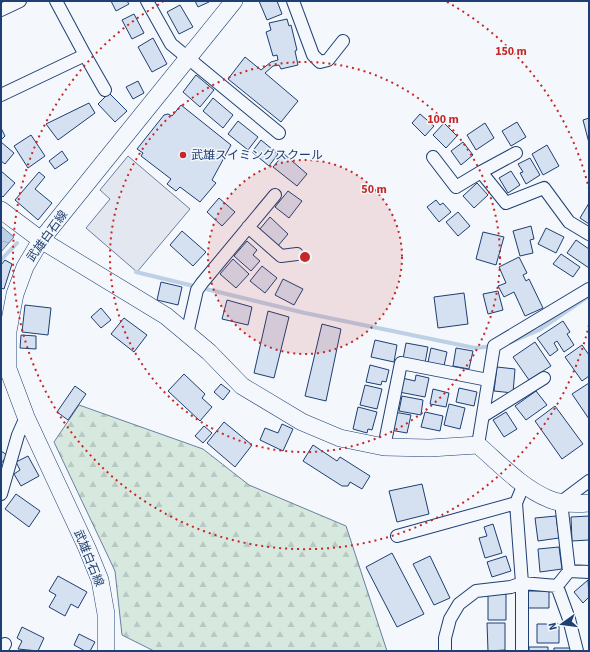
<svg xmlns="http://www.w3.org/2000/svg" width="590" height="652" viewBox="0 0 590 652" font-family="'Source Sans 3','Noto Sans JP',sans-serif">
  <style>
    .forest { fill: url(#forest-firs); stroke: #687fa3 }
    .parking { fill: #e3e8f0; stroke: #687fa3 }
    .water { fill: url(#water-ripples); stroke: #687fa3 }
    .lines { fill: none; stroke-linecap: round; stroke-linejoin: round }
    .stream { stroke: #bed0e5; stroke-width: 4 }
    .building { fill: #d5e0f0; stroke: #1d3f73 }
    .street-casing { stroke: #1d3f73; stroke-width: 14 }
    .secondary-casing { stroke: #1d3f73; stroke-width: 18 }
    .street { stroke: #f4f7fb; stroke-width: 12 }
    .secondary { stroke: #f4f7fb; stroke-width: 17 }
    .ring { fill: none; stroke: #c62828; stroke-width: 2; stroke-dasharray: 2 4 }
    .poi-dot { fill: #c62828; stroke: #f4f7fb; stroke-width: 1.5 }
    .labels { text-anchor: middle; stroke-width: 3; stroke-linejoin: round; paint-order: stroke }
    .poi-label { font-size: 12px; fill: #1d3f73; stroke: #f4f7fb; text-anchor: start }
    .street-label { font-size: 12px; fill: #1d3f73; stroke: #f4f7fb }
    .centre { fill: #c62828; stroke: #f4f7fb; stroke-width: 2 }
    .ring-label { font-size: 12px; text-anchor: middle; font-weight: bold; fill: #c62828; stroke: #f4f7fb; stroke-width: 3; stroke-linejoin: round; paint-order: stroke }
  </style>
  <defs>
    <pattern id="forest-firs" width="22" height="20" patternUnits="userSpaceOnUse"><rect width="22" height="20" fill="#d7e8df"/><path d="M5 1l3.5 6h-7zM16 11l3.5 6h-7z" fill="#b8c8c3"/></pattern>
    <pattern id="water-ripples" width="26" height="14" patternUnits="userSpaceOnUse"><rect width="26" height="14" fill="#bed0e5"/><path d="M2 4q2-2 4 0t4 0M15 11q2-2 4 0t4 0" fill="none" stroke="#9aaabe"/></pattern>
  </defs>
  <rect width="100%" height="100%" fill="#f4f7fb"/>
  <path class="forest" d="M79,405L203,449L249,485L346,526L387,651H154L122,635L115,571L54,442Z"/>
  <path class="parking" d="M128,156L190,209L137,272L86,228L110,199L100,190Z"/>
  <path class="water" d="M1,226L14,237L1,252Z"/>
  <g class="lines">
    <path class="stream" d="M1,260L17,243
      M136,272L305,313L475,348L493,346
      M511,342L539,330L589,296"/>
  </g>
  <path class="building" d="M111,1H127L129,4L116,11Z
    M195,1H208L209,2L198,7Z
    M259,1H277L282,14L267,20Z
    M180,5L193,27L179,34L167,12Z
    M134,14L144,33L132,39L122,20Z
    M287,19L289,26L291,25L297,50L295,51L298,65L281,69L279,65L273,66L265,73L298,101L281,122L228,79L245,57L261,70L271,62L278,60L277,55L273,56L266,32L271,30L269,23Z
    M153,38L167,64L152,72L138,47Z
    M196,75L214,90L200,107L183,92Z
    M138,81L144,93L133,99L126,87Z
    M109,93L127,111L115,122L98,104Z
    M213,98L233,115L223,128L203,111Z
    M89,103L95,113L58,140L46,124Z
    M181,105L231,145L212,180L216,183L200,202L180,187L176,191L167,184L171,179L141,156L143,153L137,149L164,115L168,114L172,116Z
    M420,114L434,126L425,136L412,123Z
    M589,118V143L583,120Z
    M238,121L258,137L248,150L228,134Z
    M517,122L526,137L511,146L502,131Z
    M444,123L457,136L446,148L433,135Z
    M485,123L494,138L476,150L467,135Z
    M1,128L5,136L1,140Z
    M31,135L45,156L28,168L14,146Z
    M261,140L278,154L269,166L252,152Z
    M1,142L14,153L5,164L1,161Z
    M463,142L473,155L461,165L451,151Z
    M547,145L559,166L543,175L532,154Z
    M62,151L68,160L55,169L49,161Z
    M284,154L307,174L297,186L273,167Z
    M530,158L540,175L526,184L520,173L523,172L518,164Z
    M1,171L15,183L3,197L1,195Z
    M511,171L520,185L508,193L499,178Z
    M39,172L45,177L35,189L52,203L38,220L15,200Z
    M477,183L488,195L474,208L463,196Z
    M288,191L302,201L289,218L275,207Z
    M219,198L235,212L222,226L207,212Z
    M436,200L440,205L443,203L451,212L439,222L427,207Z
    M589,203V224L580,218Z
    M458,212L470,226L458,236L446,222Z
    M270,217L288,234L277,247L259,230Z
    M531,226L534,239L530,240L533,253L520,256L513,231Z
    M546,228L564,237L556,253L538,244Z
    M182,231L206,252L193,266L170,245Z
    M483,232L504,237L496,265L476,259Z
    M576,240L589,249V268L567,253Z
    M247,241L257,250L253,255L260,261L251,271L234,256Z
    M561,254L580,267L573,277L553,264Z
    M519,257L527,273L523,275L526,281L529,279L543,308L525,316L514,292L504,297L498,286L506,283L499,267Z
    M233,259L249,274L236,288L220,274Z
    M5,260L12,264L4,289L1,288V265Z
    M262,266L277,278L265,293L250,281Z
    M283,279L303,289L294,305L275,295Z
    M161,282L182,287L178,305L157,300Z
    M498,291L503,310L488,314L483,294Z
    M464,293L468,324L438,328L434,297Z
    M227,300L252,307L248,325L222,319Z
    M25,305L51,308L48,335L22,332Z
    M101,308L111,320L101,328L91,317Z
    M268,311L289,317L274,378L254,373Z
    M124,318L147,335L134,352L111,334Z
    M563,321L570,332L567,334L574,345L564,352L557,341L554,343L558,350L550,356L537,338Z
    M322,324L341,329L326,401L305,396Z
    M21,335L36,336V349L20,348Z
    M375,340L397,345L394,362L371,357Z
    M535,342L551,366L529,380L513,357Z
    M406,343L428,347L425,363L403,359Z
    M582,345L589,355V376L582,381L565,357Z
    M431,348L447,352L444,366L428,362Z
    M456,348L473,351L469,369L453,366Z
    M370,365L389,370L386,382L382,381L381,385L366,382Z
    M497,367L515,369L513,393L494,391Z
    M184,374L205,394L202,398L212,407L200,421L168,391Z
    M416,375L429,378L425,397L399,392L402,378L415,381Z
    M589,383V419L572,394Z
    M221,384L230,391L223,400L214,392Z
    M365,385L382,389L377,409L360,405Z
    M75,386L86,394L68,420L57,412Z
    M459,388L477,392L474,406L456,402Z
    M433,389L449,393L446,407L430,404Z
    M536,391L547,405L526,420L515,406Z
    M402,396L423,400L421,415L399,411Z
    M449,404L465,408L460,429L444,425Z
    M555,406L583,444L562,459L535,421Z
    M358,407L377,412L372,430L368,429L367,433L353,429Z
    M394,412L411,415L407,433L390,430Z
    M425,412L443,416L440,431L421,427Z
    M506,412L517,429L504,437L493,420Z
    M224,422L252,445L235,467L207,443Z
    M282,424L293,429L283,451L260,440L265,428L278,433Z
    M204,426L212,433L203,443L195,436Z
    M313,445L337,461L340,457L370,476L362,489L350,482L348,486H342L303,461Z
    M1,451L7,455L1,464Z
    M28,456L39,476L21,486L14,474L20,470L16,462Z
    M422,484L429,514L397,522L389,491Z
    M16,494L40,511L29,527L5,509Z
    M556,516L559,538L538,541L535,518Z
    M589,516V540L572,541L571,517Z
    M493,524L502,553L485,558L479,538L487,536L484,527Z
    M559,547L562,569L540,572L538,549Z
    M392,553L424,614L397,627L366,567Z
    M430,556L450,598L434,605L413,564Z
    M506,556L511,571L492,577L487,562Z
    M58,576L87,592L78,608L71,604L65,616L49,607L56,595L49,591Z
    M588,580L589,597L583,603L574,592Z
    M528,591H549V608H528Z
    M506,594V620H488V595Z
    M487,623H505V650L488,651Z
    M537,624H559V643H537Z
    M22,627L44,638L38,651L18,649L22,641L17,638Z
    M79,634L95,642L90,651H85L74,645Z
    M529,647H548V651H529Z
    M554,648H571V651H554Z"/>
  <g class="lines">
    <g class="street-casing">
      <path id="street" d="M56,1L85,55
        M147,1L171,44L279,133
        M293,1L313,55L320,62L328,60L343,41
        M1,10L20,1
        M1,95L85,55L105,90
        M433,157L456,187L481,172L506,203L544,188L569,222L589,234
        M481,172L516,153
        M248,227L281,256L297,254
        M187,334L197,290L202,283L275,195
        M483,416L544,378
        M478,445L494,346L589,289
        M384,447L401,363L488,380
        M589,481L561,502L569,571L589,572
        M1,494L18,435L26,417
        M397,536L516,503
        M557,586L569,619L577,651
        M1,651L5,644
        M445,651V638L450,619L459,604L476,591L511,587L522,583L557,586L569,571
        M522,651V583L516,503L524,484"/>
    </g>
    <g class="secondary-casing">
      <path id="secondary" d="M1,210L41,240L166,316L209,352L242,386L302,422L340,438L384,447L430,448L478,445C500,464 522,488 549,499C560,504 577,504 589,503
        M106,651V614L100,580L87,548L26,417L8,369V331L15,294L25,267L41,240L234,1"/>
    </g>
    <use href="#street" class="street"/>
    <use href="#secondary" class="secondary"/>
  </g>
  <circle cx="305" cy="257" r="97" fill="#c62828" fill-opacity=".12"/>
  <g class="ring">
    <circle cx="305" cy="257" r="97"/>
    <circle cx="305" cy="257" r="195"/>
    <path d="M589 325A292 292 0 1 1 163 2M447 2A292 292 0 0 1 589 189"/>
  </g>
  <circle class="poi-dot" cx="183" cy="155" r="4"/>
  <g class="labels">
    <g class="poi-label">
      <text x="191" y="159">武雄スイミングスクール</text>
    </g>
    <g class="street-label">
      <text transform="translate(47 236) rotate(-54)" y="4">武雄白石線</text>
      <text transform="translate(89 558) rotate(68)" y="4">武雄白石線</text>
    </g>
  </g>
  <circle cx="305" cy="257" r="6" class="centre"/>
  <g class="ring-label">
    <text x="511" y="55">150 m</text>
    <text x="443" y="123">100 m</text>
    <text x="374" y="193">50 m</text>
  </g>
  <rect width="590" height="652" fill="none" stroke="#1d3f73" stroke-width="4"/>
  <g transform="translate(562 624) rotate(256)" stroke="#f4f7fb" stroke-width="3" paint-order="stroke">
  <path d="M0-3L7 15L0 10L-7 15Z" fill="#1d3f73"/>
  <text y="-6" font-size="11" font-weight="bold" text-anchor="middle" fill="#1d3f73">N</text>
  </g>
</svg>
